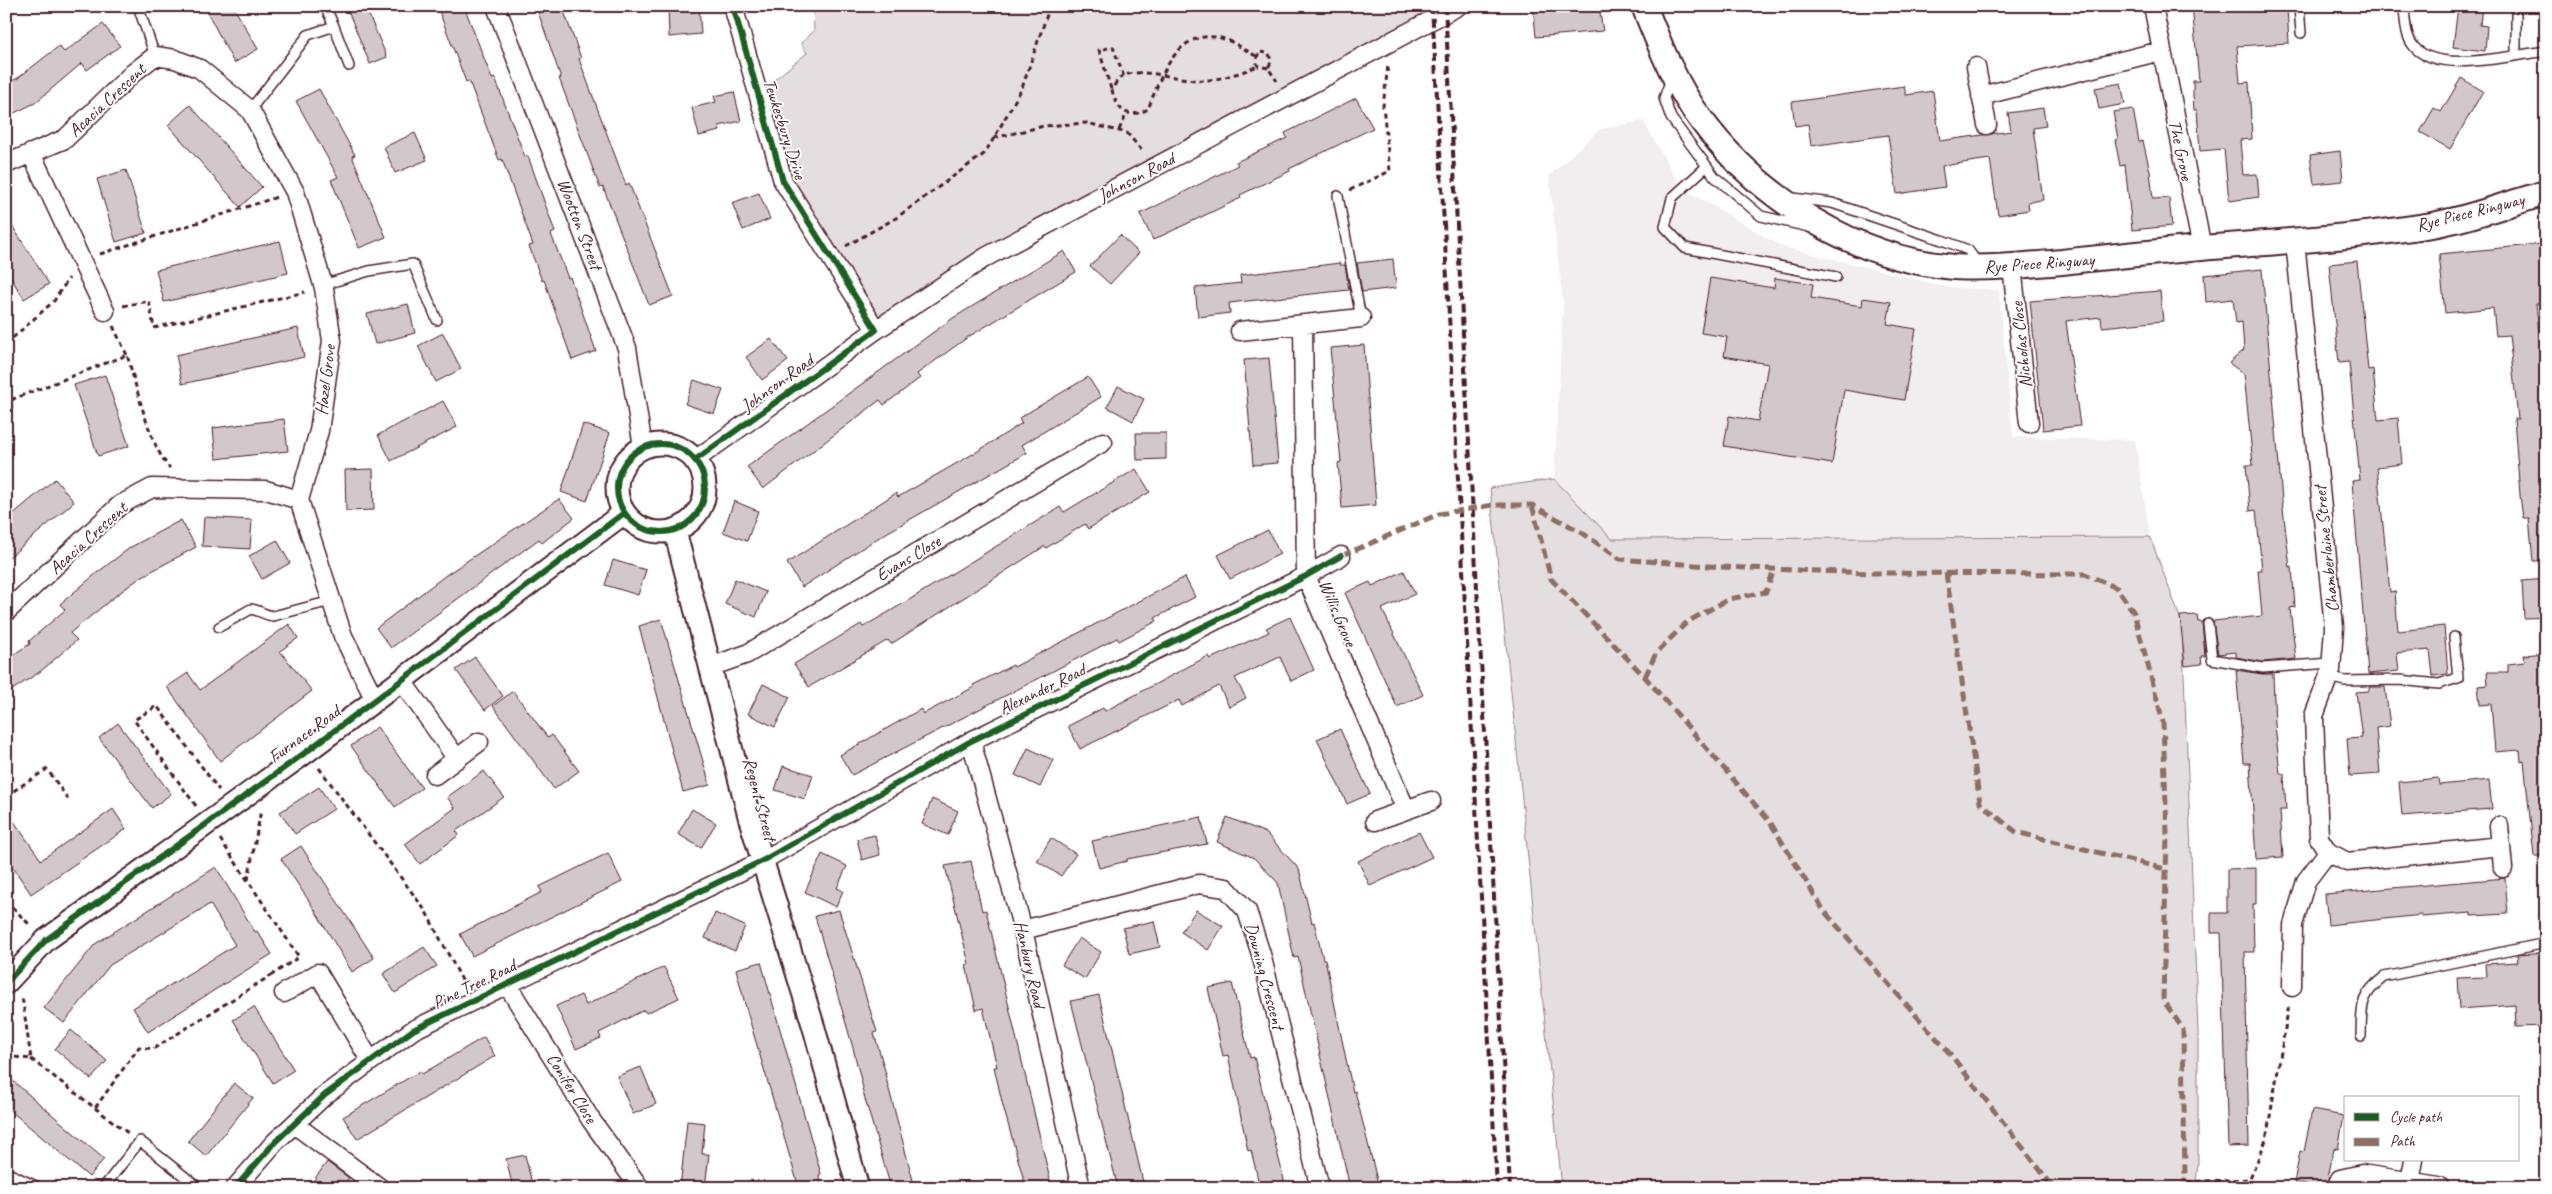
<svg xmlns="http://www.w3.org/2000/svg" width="2552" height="1194" viewBox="0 0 2552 1194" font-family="Caveat,sans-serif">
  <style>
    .built { fill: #f2eeef }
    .green { fill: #e5dee0; stroke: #987e86 }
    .building { fill: #d2c7cb; stroke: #4a1f2b }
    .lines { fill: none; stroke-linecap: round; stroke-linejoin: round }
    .service-casing { stroke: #4a1f2b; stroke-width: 12 }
    .minor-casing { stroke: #4a1f2b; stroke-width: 21 }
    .tertiary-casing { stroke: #4a1f2b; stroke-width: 25 }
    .secondary-casing { stroke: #4a1f2b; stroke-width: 28 }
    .path { stroke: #4a1f2b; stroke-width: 3; stroke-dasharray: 5 4; stroke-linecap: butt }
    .service { stroke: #fff; stroke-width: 9 }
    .minor { stroke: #fff; stroke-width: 18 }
    .tertiary { stroke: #fff; stroke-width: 21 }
    .secondary { stroke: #fff; stroke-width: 24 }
    .rail { stroke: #4a1f2b; stroke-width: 4; stroke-dasharray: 8 4; stroke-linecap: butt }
    .quiet { stroke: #8d6e63; stroke-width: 5; stroke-dasharray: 10 5; stroke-linecap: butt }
    .cycleway-casing { stroke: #fff; stroke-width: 9 }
    .cycleway { stroke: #1b5e20; stroke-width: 6 }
    .labels { text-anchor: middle; stroke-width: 4; stroke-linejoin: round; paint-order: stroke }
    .street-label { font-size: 18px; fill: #4a1f2b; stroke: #fff }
  </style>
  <rect width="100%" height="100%" fill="#fff"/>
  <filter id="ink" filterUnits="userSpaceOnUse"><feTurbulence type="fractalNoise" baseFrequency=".02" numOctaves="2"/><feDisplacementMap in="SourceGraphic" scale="10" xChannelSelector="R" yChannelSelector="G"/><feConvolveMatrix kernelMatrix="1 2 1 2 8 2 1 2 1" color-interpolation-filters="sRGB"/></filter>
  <g filter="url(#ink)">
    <path class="built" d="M1643,121L1681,187L1783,247L1947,287L1999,290L2013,437L2135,440L2150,537L1612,539L1554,479L1563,304L1549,176L1600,129Z"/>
    <path class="green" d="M813,6H1420L1421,20L877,322L789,178L764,88L807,53L801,43L814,31Z
      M1554,479L1612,539L2150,537L2182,623L2198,1032V1165L2195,1188H1562L1490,488Z"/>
    <path class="building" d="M204,6H233L258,49L234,63Z
      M346,6H365L387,57L370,64Z
      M437,6H464L492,79L495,78L525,157L528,156L555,232L551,234L568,278L570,277L596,351L572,360L544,280L542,281L529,246L533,245L502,159L499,160L469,81L466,82Z
      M536,6H562L581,58L579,59L626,185L629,183L673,296L649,305L603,187L600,188L559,78H561Z
      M668,6H699L701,34L669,37Z
      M1533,6H1599L1603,31L1536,37Z
      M2192,6H2287L2289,43L2237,46L2240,83L2249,82L2252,139L2240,140L2243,175L2257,174L2259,197L2229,201L2224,149L2200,151L2197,110H2194L2193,95V81H2199Z
      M2458,6H2482L2480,25L2487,26L2485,51L2453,47Z
      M103,24L120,46L87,70L82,63L35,103L6,117V84L18,78L59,46L64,52Z
      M2461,78L2483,91L2450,149L2420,132L2434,108L2441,112Z
      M2121,83L2125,104L2099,109L2095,88Z
      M1904,86L1906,95L1933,91L1940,141L2011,131L2008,113L2043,108L2046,126L2033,128L2043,200L2028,202L2029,210L1998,215L1990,159L1942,166L1945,187L1897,194L1888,135L1811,146L1808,124L1795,126L1792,102Z
      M319,89L355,155L352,156L386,237L359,248L331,180L338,177L296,101Z
      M734,92L741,121L719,126L720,131L699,136L692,108L716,102L714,96Z
      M1356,98L1373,128L1289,169L1290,171L1240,195L1241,198L1153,240L1140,214L1238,165L1236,162L1287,138L1285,133Z
      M190,105L262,187L240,207L168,125Z
      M2133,109L2139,142L2143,141L2150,171L2153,199L2169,198L2172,226L2132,230L2125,165L2120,166L2115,140L2118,139L2113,112Z
      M415,133L427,160L395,173L384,147Z
      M2340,151L2343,181L2314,184L2310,155Z
      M126,170L146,233L116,242L97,179Z
      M759,193L770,219L743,230L732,203Z
      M6,216L49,284L24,299L6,270Z
      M1120,235L1139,253L1110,284L1090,266Z
      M280,241L288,273L164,302L156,270Z
      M2542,244L2546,303L2536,304L2546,398V561H2533L2529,518H2523L2520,495L2514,419H2518L2509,335L2496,336L2493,308L2445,313L2439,254Z
      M1064,251L1076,272L968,337L917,374L920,378L884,405L880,400L763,489L747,467L953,318Z
      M1393,259L1396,288L1362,292L1357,263Z
      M2357,261L2368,370L2373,369L2378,420L2398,418L2402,464L2377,467L2390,592L2395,591L2398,631L2444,626L2448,674L2433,676L2430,650L2397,653L2399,671L2368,674L2352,481L2360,480L2349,362L2339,363L2329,264Z
      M1340,263V265H1345L1349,290L1229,303L1230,313L1198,317L1195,288L1241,283L1240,275Z
      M2262,269L2282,500L2290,568L2292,567L2295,607L2290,608L2296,659L2263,662L2236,657V652L2218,654L2213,621L2262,616L2258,570H2262L2256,510L2250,511L2246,465H2253L2244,374L2229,363L2244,350L2242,322L2236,323L2233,299L2206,302L2204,275Z
      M1710,278L1774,288L1775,278L1813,284L1811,298L1862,306L1863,298L1891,302L1887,324L1916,329L1904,400L1844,390L1832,464L1724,446L1729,416L1758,421L1768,364L1724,356L1727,337L1701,333Z
      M2160,291L2163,321L2102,327L2101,317L2066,321L2080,426L2043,430L2030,301Z
      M408,304L415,333L375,344L367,314Z
      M298,328L304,357L182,384L176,355Z
      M443,333L461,369L436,382L418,346Z
      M771,339L788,361L762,380L746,357Z
      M1364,345L1376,505L1342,508L1338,463L1341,462L1330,348Z
      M1269,358L1278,463L1253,465L1244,360Z
      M105,375L129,446L98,456L74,385Z
      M1088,377L1101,397L1022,445L1027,453L881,536L802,587L787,563L896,493L898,497L978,451L1022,423L1019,418Z
      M694,380L723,390L714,414L685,404Z
      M1118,386L1144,399L1133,421L1107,407Z
      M443,401L457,427L391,461L378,435Z
      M284,419L288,451L216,459L213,428Z
      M583,424L610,433L587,501L561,492Z
      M1136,433H1166V459L1137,460Z
      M373,469L374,510L346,511L345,470Z
      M1136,469L1150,492L1088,529L1085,524L1046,548L1045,546L891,644L888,640L809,687L794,664L861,624L863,627L904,603L1060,507L1064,512Z
      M55,479L74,502L6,560V520Z
      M559,499L574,518L542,543L539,539L391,648L376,628L446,575Z
      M734,501L758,511L747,541L723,532Z
      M204,517L252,520L250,549L202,546Z
      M181,520L196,547L141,577L118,594L70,633L77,640L41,671L6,694V659L30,644L29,641L65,610L60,604L98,572L131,547Z
      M1268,530L1280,554L1230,579L1218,555Z
      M277,540L290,563L262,579L249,556Z
      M613,560L646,570L638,595L605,585Z
      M1404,571L1415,594L1382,609L1423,695L1397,707L1345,593L1370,582L1372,586Z
      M1185,577L1195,597L1155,618L1157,621L1119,641L1117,638L852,775L840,755L921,709L923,714L974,687L973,685L1013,665L1014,667Z
      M735,579L766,592L756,617L725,604Z
      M2546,579V617L2524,618L2522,581Z
      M2197,615L2198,622H2202L2205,656H2201L2202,664L2185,666L2180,616Z
      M1290,617L1314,670L1291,681L1280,657L1235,678L1246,698L1229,707L1219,686L1182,706L1179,700L1080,749L1068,726L1103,708L1105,711L1208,656L1210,659L1269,632L1266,628Z
      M661,619L710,785L683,792L639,626Z
      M289,624L298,638L280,651L312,691L220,761L167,687L188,673L200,690Z
      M2546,653V856H2534L2524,761L2521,762L2520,750L2495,752L2491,704L2480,705L2478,686L2488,685L2487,672H2508V664L2525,662L2524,655Z
      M475,657L503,696L485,710L456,670Z
      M2236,670L2262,674H2273L2275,724L2280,774H2284L2286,810H2280L2283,857L2256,859L2250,763H2244Z
      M763,684L790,697L775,727L748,714Z
      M2369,687H2385L2390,726L2376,728L2380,774L2350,776L2347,739L2362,738L2356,692L2369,691Z
      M513,691L548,738L552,735L579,771L554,789L493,706Z
      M118,723L171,794L152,808L99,738Z
      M377,727L422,788L395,807L351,746Z
      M1340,729L1370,794L1347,804L1317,739Z
      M1028,748L1053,760L1040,787L1015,775Z
      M783,766L813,775L805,799L775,790Z
      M484,771L504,797L456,831L459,835L420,864L405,844L455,808L447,797Z
      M2438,778L2439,785L2489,780L2492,809L2402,816L2399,782Z
      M319,787L334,809L295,834L280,812Z
      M932,799L958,811L948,835L922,824Z
      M113,809L126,829L31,894L6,857V810L41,860Z
      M692,809L716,823L701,848L678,834Z
      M1201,817L1207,844L1127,859V861L1099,868L1092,841Z
      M1227,817L1266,833L1299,869L1312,923L1314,922L1323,959H1325L1353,1092L1355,1091L1379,1188H1350L1298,957L1294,958L1278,883L1254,858L1217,842Z
      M1419,832L1432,857L1370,886L1358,861Z
      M875,835L880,855L862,860L857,839Z
      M1051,838L1076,854L1061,876L1037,861Z
      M301,846L374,958L352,972L313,907L281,859Z
      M608,853L622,882L472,956L460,934L542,892L539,887Z
      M822,854L847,866L837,888L843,891L836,907L805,892Z
      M971,861L982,911L986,910L1052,1188H1026L1003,1106L994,1067H997L983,1008L976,1010L966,965L969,964L945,866Z
      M216,867L255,932L257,931L272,954L148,1032L133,1008L235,945L210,904L110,965L64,1023L44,1008L95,944Z
      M2256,868V904H2253L2254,952H2245L2249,1146L2228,1147L2221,933H2211V913H2227V869Z
      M2505,878L2508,914L2471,916V913L2422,917V915L2328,925L2325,894Z
      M839,910L877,1032L874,1033L886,1074H885L915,1188H891L862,1089L863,1088L853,1048L815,916Z
      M1196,910L1223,926L1208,950L1181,932Z
      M715,913L745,926L735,951L705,938Z
      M1154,921L1160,947L1129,954L1123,928Z
      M1079,938L1101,952L1085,979L1062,965Z
      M424,947L437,966L395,993L383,974Z
      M2546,953V1026L2516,1027L2515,1005L2459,1009L2457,978L2486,977L2485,964L2518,962L2517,955Z
      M761,962L821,1174L819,1175L823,1188H799L746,1008L736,969Z
      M664,967L679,998L646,1013L644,1010L599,1033L601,1038L576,1049L556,1006L581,995L586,1005Z
      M1232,983L1250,1058L1254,1057L1286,1188H1260L1251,1150L1248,1151L1228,1055L1223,1056L1208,988Z
      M1099,995L1144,1186L1135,1188H1118L1071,1001Z
      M254,1007L294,1070L273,1083L233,1020Z
      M71,1030L107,1061L91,1079L55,1049Z
      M484,1037L495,1056L357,1139L343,1117L420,1071L422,1074Z
      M641,1067L656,1104L633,1114L617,1076Z
      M6,1075L104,1159L89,1177L6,1107Z
      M234,1083L253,1098L206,1156L188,1141Z
      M2312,1110L2344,1116L2338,1149L2334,1148L2326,1188L2294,1183L2300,1151L2304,1152Z
      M687,1121L705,1123L702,1154H709L705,1188H680Z
      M525,1155L533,1188H513L506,1159Z
      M327,1162L349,1178L342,1188H308Z"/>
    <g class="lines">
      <g class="service-casing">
        <path id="service" d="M138,6L155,56
          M2299,6L2301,33
          M2404,6C2405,18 2405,34 2412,44C2433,76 2513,55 2546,51
          M2516,6V55
          M334,26L349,66
          M1671,79L1664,98L1671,118L1715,177L1761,216L1809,227
          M250,110L308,35L334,26L325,6
          M1707,166L1672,198L1665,227L1685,248L1836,277
          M1338,196L1361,318
          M1793,198L1832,203L1942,240L1968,250L1979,265
          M323,285L369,271L413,264L437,320
          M2208,624L2212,659L2263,668L2331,663
          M219,627L251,609C259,610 264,615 273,616L331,601
          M2328,677L2345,681L2399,680L2439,684L2458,678L2454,637
          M2361,1036C2362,1007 2359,996 2384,977L2546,943
          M6,1172L40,1188
          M103,1188L140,1141L199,1188"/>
      </g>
      <g class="minor-casing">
        <path id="minor" d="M496,6L627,348L643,447
          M733,6L783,181L876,330
          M2153,6L2202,248
          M1976,67L1987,125
          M1981,96L2161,51
          M31,153L105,311
          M6,164L65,139L133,73L155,56L175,59L200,69L250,110L295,192L324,288L332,341L319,431L299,500L343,636L375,700
          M2295,241L2334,627L2331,670L2314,716L2319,838L2328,852L2347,862L2501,846
          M2012,266L2029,423
          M1303,325L1306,576L1406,810
          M1240,331L1361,318
          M695,460L876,330L986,257L1458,6
          M6,612L120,505L152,488L266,490L299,500
          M710,667L747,654L1103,442
          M402,681L457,759
          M971,741L1023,930L1081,1188
          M435,775L479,742
          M1375,821L1431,801
          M2499,826L2503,868
          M1023,930L1199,884L1226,888L1247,911L1261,954L1320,1188
          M508,986L591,1120L640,1188
          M2292,987L2293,925L2306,881L2328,852
          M284,993L318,973L370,1060
          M294,1124L380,1188
          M2410,1181L2414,1160
          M235,1188L275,1142L325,1095L413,1030L762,861L971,741L1306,576L1341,556
          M2336,1188L2340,1179L2362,1174L2439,1186"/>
      </g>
      <g class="tertiary-casing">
        <path id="tertiary" d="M617 488a44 44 0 1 1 88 0a44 44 0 1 1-88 0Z
          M675,531L750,820L814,1028L858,1188
          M6,983L46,940L306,752L624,513"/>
      </g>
      <g class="secondary-casing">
        <path id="secondary" d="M1644,6C1660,46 1676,87 1702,121C1760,199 1856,259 1954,267C1990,269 2026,265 2062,262C2105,257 2147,253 2190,249C2271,242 2352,238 2432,225C2470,219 2508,203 2546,193"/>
      </g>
      <path class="path" d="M1050,6L1022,88L994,138L1044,126L1087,123L1127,133L1144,153
        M1256,56C1245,50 1233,41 1221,38C1177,28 1161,76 1148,109C1128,120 1117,111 1112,90C1114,86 1117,80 1121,77C1141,65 1184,83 1209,80C1226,78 1242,72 1258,66
        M1268,68L1258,66L1256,61L1259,52L1269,53L1271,62L1268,68L1277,81
        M1111,89L1099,50L1113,47L1124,77
        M1119,130L1127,113
        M1350,190L1390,171L1383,106L1388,65
        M846,246L896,218L984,154L994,138
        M100,254L277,197
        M123,306L149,301L154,328L305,292
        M113,326L127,355
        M6,344L54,301L69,278
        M6,427L13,399L127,355C136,384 150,448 170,468
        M319,768L425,910L464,984
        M6,796L47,769L70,802
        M196,806L134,720L157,706L219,790
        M220,839L299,957L270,976
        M248,880L261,810
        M6,901L31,926
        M6,1056L31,1059L22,996
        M31,1059L95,1108L139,1047L153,1049L270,976L271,977
        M95,1108L128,1133
        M2184,1188L2185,1182L2250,1179L2266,1140L2289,1005"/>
      <use href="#service" class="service"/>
      <use href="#minor" class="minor"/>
      <use href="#tertiary" class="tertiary"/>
      <use href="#secondary" class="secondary"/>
      <path class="rail" d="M1432,6L1497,1188
        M1445,6L1510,1188"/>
      <path class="quiet" d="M1532,505L1551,579L1645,677L1770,822L1824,911L1951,1055L2054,1188
        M1341,556L1439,514L1493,505H1532L1581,532L1620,559L1721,567L1869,573L2085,574L2117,588L2134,613L2163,722L2167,834L2163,1000L2183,1029L2185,1182
        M1946,573L1980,803L2016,832L2165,869
        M1645,677L1656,653L1687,622L1729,599L1766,592L1774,570"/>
      <g class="cycleway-casing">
        <path id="cycleway" d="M617 488a44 44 0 1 1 88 0a44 44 0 1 1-88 0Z
          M695,460L876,330L783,181L733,6
          M6,983L46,940L306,752L624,513
          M235,1188L275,1142L325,1095L413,1030L762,861L971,741L1306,576L1341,556"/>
      </g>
      <use href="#cycleway" class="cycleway"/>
    </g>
  </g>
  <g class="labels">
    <g class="street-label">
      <text transform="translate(107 100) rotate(-43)" y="6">Acacia Crescent</text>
      <text transform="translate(785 129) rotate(72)" y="6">Tewkesbury Drive</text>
      <text transform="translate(2181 150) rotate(78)" y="6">The Grove</text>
      <text transform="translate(1136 177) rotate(-28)" y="6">Johnson Road</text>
      <text transform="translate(2470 212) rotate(-14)" y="6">Rye Piece Ringway</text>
      <text transform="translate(580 224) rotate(69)" y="6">Wootton Street</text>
      <text transform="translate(2039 263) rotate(-4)" y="6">Rye Piece Ringway</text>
      <text transform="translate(2021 345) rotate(-96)" y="6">Nicholas Close</text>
      <text transform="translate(325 380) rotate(-83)" y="6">Hazel Grove</text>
      <text transform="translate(777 383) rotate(-36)" y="6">Johnson Road</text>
      <text transform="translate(88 538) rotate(-42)" y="6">Acacia Crescent</text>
      <text transform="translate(2326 549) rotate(-96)" y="6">Chamberlaine Street</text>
      <text transform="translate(908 558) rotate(-31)" y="6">Evans Close</text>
      <text transform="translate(1338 613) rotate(67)" y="6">Willis Grove</text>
      <text transform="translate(1042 689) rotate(-26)" y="6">Alexander Road</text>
      <text transform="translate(304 734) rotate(-36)" y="6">Furnace Road</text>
      <text transform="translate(760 799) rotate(75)" y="6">Regent Street</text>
      <text transform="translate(1030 964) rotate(77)" y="6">Hanbury Road</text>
      <text transform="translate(1265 976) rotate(75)" y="6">Downing Crescent</text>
      <text transform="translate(474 984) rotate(-26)" y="6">Pine Tree Road</text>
      <text transform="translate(572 1088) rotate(58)" y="6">Conifer Close</text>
    </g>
  </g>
  <rect width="2552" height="1194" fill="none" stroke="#fff" stroke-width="25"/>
  <rect x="12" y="12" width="2527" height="1169" fill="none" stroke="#4a1f2b" stroke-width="2" filter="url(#ink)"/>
  <rect x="2344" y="1096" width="175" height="65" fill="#ffffff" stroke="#b7a5aa"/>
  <rect x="2354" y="1113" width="25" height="8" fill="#1b5e20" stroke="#b7a5aa"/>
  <text x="2390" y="1122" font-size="15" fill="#4a1f2b">Cycle path</text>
  <rect x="2354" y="1138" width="25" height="8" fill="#8d6e63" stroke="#b7a5aa"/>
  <text x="2390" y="1146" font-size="15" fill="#4a1f2b">Path</text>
</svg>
